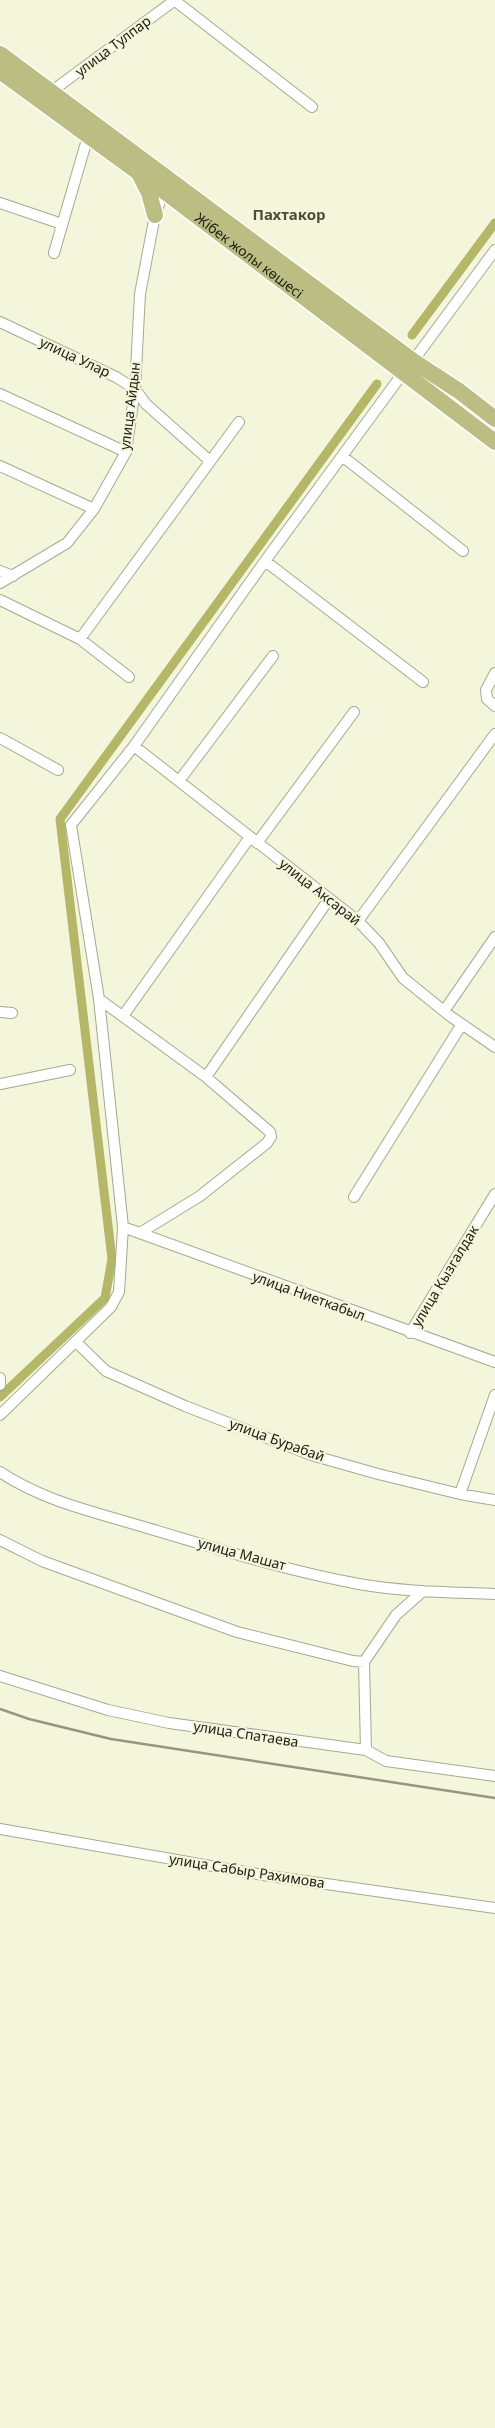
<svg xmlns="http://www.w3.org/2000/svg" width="495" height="2428" viewBox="0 0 495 2428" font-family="'Noto Sans',sans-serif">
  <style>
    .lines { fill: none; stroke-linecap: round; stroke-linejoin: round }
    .canal { stroke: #b3b767; stroke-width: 9 }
    .street-casing { stroke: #a6a990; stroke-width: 12 }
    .primary-casing { stroke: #fff; stroke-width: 19 }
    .street { stroke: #fff; stroke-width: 10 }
    .primary { stroke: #bbbd82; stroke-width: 16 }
    .rail { stroke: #949683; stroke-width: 2.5 }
    .labels { text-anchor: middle; stroke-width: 4.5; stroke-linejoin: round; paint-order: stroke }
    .street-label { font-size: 14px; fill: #212218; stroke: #f4f6dc }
    .neighbourhood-label { font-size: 15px; font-weight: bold; fill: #4b4d37; stroke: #f4f6dc }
  </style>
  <rect width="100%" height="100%" fill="#f4f6dc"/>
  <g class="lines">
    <path class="canal" d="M412,335L495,223
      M0,1397L105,1298L112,1259L60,819L377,384"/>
    <g class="street-casing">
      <path id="street" d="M174,0L312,107
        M52,91L175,0
        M0,203L62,224
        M54,253L88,136
        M0,322L116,377L135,389L146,404L210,461
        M413,361L495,250
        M0,394L126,452
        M342,456L463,551
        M0,466L94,509
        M265,561L423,682
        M0,571L13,576
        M0,583L67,543L94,509L126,452L135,389L140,294L155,215L165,188
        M0,600L80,639L129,677
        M80,639L239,422
        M495,673L486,690L487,699L495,706
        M0,738L58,770
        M134,746L358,921L379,943L403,978L450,1016L495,1047
        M179,781L273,656
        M257,843L354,712
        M358,921L495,734
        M99,999L206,1077L270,1132L271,1137L267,1143L200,1196L140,1233
        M444,1011L495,937
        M0,1012L12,1013
        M123,1016L250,837
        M206,1077L329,899
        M0,1084L70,1070
        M354,1197L462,1024
        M123,1227L495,1362
        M410,1333L495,1194
        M76,1342L106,1371L185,1406L311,1455L378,1474L460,1494L495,1500
        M0,1378V1385
        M0,1415L111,1307L119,1292L123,1227L99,999L71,825L134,746L265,561L403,373
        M0,1472C43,1501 95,1512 144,1527C215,1548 287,1571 359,1584C404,1592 450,1592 495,1594
        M460,1494L495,1395
        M0,1540L42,1561L237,1632L353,1661L364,1662L396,1615L423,1591
        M364,1662L366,1750
        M0,1676L108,1710L169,1723L366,1750L386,1761L495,1776
        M0,1829L263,1875L495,1908"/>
    </g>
    <g class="primary-casing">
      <g id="primary">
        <path d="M0,54L413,361L459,391L495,419"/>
        <path id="s1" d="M0,71L164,191L495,442"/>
        <path d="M140,175L149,193L155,215"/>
      </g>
    </g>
    <use href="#street" class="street"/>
    <use href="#primary" class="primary"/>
    <path class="rail" d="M0,1709L29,1719L111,1739L495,1798"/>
  </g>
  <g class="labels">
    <g class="street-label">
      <text transform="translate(113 46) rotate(-37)" y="5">улица Тулпар</text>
      <text dy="5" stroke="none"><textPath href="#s1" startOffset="310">Жібек жолы көшесі</textPath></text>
      <text transform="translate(75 357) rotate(25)" y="5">улица Улар</text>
      <text transform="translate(130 406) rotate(-83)" y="5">улица Айдын</text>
      <text transform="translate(320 892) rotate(38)" y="5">улица Аксарай</text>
      <text transform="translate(445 1276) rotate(-59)" y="5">улица Кызгалдак</text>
      <text transform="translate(309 1296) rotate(20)" y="5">улица Ниеткабыл</text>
      <text transform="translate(277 1440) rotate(20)" y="5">улица Бурабай</text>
      <text transform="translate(242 1554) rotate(15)" y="5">улица Машат</text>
      <text transform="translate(246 1734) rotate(9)" y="5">улица Спатаева</text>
      <text transform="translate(247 1871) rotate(9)" y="5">улица Сабыр Рахимова</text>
    </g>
    <g class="neighbourhood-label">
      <text x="289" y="220">Пахтакор</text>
    </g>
  </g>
</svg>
